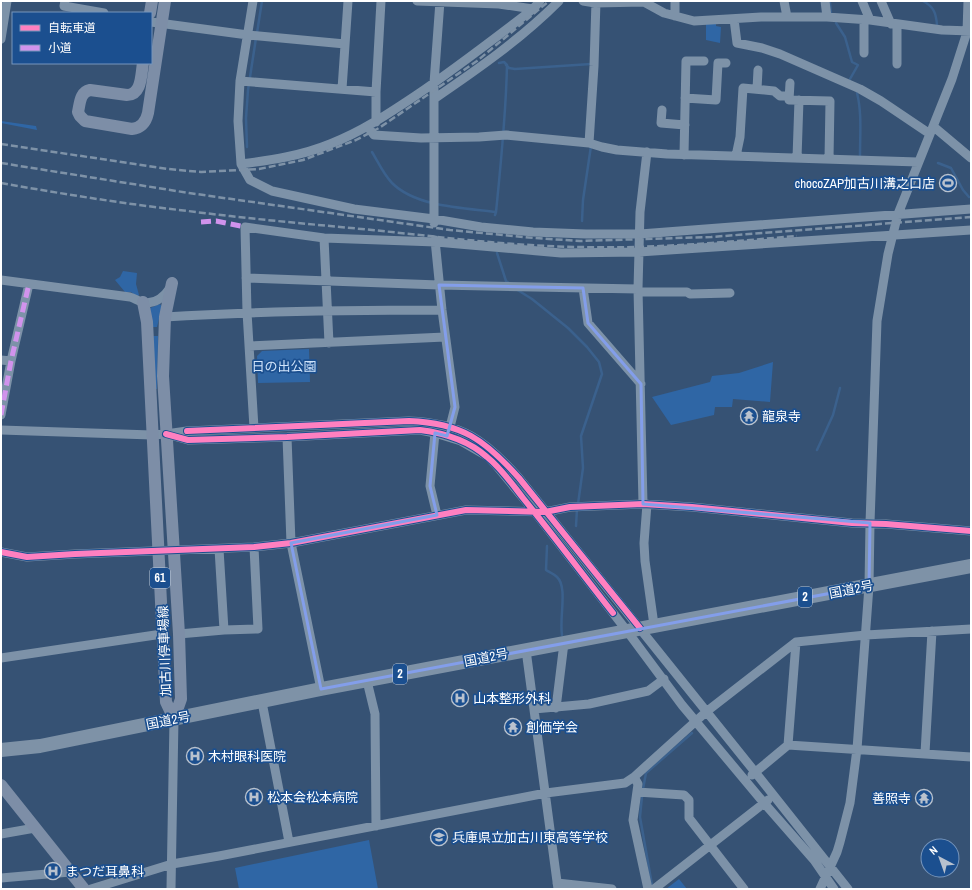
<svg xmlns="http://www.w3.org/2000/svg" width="972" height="890" viewBox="0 0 972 890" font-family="'Archivo Narrow','Noto Sans JP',sans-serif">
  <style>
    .green { fill: #2f66a5 }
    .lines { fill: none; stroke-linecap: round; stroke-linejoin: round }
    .stream { stroke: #3b618d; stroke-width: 2.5 }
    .minor { stroke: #7d92a8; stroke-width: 9 }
    .major { stroke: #7d8ea7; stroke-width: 12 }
    .highway { stroke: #7e92a7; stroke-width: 14 }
    .rail { stroke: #7e92a7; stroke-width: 2.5; stroke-dasharray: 7 3; stroke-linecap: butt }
    .quiet { stroke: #d193ec; stroke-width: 5; stroke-dasharray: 10 5; stroke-linecap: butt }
    .cycleway-casing { stroke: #1b4f8f; stroke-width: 8 }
    .cycleway { stroke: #ff80c0; stroke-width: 6 }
    .marked { fill: none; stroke: #839eea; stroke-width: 3; stroke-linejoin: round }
    .labels { text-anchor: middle; stroke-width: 3.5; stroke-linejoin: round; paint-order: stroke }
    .shield { fill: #1b4f8f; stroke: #bbcadd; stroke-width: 1 }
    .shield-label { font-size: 12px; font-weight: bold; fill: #fff }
    .poi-label { font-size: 13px; fill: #fff; stroke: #1b4f8f; text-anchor: start }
    .park-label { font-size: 13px; fill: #cfe3fa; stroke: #1b4f8f }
    .street-label { font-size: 13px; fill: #fff; stroke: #1b4f8f }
  </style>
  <rect width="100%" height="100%" fill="#365274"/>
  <path class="green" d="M706,23H716V26L721,27L720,43L706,40Z
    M1,121L36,126L37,130L1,123Z
    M123,271L137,273L136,284L139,295L137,297L131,292H125L115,280L120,277Z
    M160,304L162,307L157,327H152L150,308Z
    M153,336H158V342L157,389H155Z
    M309,349L310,382L258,383L257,356L262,351Z
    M773,362L770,402L733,399L732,407H715L714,415L671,425L652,397L710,382L712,376L739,373Z
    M369,840L378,889H239L235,868Z
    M679,879L687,889H666Z"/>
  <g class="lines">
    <path class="stream" d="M923,1C934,7 936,13 937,25
      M830,3L831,13
      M836,23L845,37L852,62L858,65L850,79
      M257,33L262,1
      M506,65L509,68L515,69L591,64
      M857,93C862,113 860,134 860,155
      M247,147L246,118L248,90L256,38
      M372,152C378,162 384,175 392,183C416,207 464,208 496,212L495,215
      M938,163L951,168L963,190L969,197
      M496,212C501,163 506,115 507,65L504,62L499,63
      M582,221L583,200L591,146
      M497,253L506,281L509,283
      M516,289L532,299L568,328L587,347L599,362L602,374L581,436L583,468L578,504
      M817,450L833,415L840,388
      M576,526L577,509
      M547,546L546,570C549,572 554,574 557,577C568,587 559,618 562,635
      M643,789L646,773L692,733
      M642,796L640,817L652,885"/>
    <path class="minor" d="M65,1L64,6L104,13
      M253,1L240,81L238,121L241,164L250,180L272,191L354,209L434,219L481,227L533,232L586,234H640L971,209
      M417,1L499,4L533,9
      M583,1L595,3L644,2L664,13L694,21L761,17H827L870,20L942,30L971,31
      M784,1L787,17
      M825,1L827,17
      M862,1L870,20
      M881,1L891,24
      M675,16V1
      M734,19L737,43L762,48L780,54L860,89L881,101L930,134
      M864,20V53
      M151,22L248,35L345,44
      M1,39L7,1
      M897,64V25
      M240,81L376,92V122
      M790,83L789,100L830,101L829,159
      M342,89L348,1
      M757,89L758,70
      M376,92L381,1
      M685,98L716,100L718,63H726
      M434,99C478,69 521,39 559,1
      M662,110L661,123L685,125
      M368,127L374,135L421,138L479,137L506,135L589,143L602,147L617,150L667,154L918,162
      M934,127L971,158
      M589,143L594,66L596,1
      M684,155L686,61H704
      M736,156L740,137L743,88L774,91L780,96H789
      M797,158L799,100
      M241,164C271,160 301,156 330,144C361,132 388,114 415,96C455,69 494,39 533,9L540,1
      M434,223V83L440,1
      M324,238L329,343
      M435,240L442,310L455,407L450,427L435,433L430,486L437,515
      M246,278L439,285L638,289
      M1,280L130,297C134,298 138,301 142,302C154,305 164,297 170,288
      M583,288L588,323L641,384
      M638,292H687L690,294L730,293
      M165,317C258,311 349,310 442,310
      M249,346L445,337
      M1,360L11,361
      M1,415L11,361L29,284
      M254,428L247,312L245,227L324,238L436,242L561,253L639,252L971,230
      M1,430L152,435L166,434L187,431L409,421C462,423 485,440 519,478L755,772L848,889
      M170,435L188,440L287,437L420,430L435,433L461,441L487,456L495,464L534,511L627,631L682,705L764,803L814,860L834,889
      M287,437L291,543L321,689
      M643,504L638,289L640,212L647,152
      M647,504L644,543L645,561L654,625
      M219,549L224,630
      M1,552L27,557L75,554L254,547L291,543L466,510L545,512L570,507L643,504L692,507L852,523L886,524L971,531
      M179,634L224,630L258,629L254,547
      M526,650L558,889
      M1,658L162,634
      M367,681L375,714L376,826
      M262,702L289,842
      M556,708L564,643
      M534,709L589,704L648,691L664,679
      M788,745L796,642
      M925,753L932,631
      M752,775L788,745L971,757
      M634,777L638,784L633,820L648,889
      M637,792L684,795L689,800V818L744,889
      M1,834L35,828
      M1,878L70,872
      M557,883L612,889
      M91,889L172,864L219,856L546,793L625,783L634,777L706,712L796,642L866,635L971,629
      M171,889L174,719
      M654,889L768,800
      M820,889L837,852L840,842L850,803L857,749L869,586L870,523L877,321L888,254L898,214L952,79L967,32L968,1"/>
    <path class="major" d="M150,13L152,1
      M143,63C141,74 142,95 127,95L90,90C80,92 80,103 78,112L80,116L85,121L132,129C141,128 146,122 148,113L165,1
      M172,283L165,317L163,376L179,634L181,699L174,719
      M143,302L147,322L166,702L174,719
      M1,785L84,889"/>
    <path class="highway" d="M1,750L40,746L321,689L971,566"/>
    <path class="rail" d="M1,144L168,169L201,172L259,169L303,160L356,140L379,128L477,61L549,1
      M1,163L189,193L450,230L534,238L580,241L711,237L971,217
      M1,183C63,194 125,204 188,211C249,219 310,224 372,230C441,237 511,246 580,247C652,249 725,242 797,236"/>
    <path class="quiet" d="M201,222L216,221L245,227
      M1,415L11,361L29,284"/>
    <g class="cycleway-casing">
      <path id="cycleway" d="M187,431L409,421C462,423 485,440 519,478L640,628
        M166,434L188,440L287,437L420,430C444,433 469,441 487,457C501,468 512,484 523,498C554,536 583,575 613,613
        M1,552L27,557L75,554L254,547L291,543L466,510L545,512L570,507L643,504L692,507L852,523L886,524L971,531"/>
    </g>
    <use href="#cycleway" class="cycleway"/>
  </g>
  <path class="marked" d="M439,285L583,288L588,323L641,384L643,504L870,523L869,586L321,689L291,543L437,515L430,486L435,433L447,436L455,407Z"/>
  <defs>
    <g id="stadium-ring" transform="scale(0.9)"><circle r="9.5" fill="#1b4f8f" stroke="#b9c2ce" stroke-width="1.5"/><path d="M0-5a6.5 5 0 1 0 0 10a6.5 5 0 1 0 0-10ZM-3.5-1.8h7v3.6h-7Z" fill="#b9c2ce"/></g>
    <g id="temple-ring" transform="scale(0.9)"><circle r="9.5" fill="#1b4f8f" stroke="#b9c2ce" stroke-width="1.5"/><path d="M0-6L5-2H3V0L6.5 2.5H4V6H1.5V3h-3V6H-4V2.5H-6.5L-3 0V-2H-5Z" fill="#b9c2ce"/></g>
    <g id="hospital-ring" transform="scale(0.9)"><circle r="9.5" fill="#1b4f8f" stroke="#b9c2ce" stroke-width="1.5"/><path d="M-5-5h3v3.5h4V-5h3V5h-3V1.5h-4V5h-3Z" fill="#b9c2ce"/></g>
    <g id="school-ring" transform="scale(0.9)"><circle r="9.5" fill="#1b4f8f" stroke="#b9c2ce" stroke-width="1.5"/><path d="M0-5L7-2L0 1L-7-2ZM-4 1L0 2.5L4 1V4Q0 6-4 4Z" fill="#b9c2ce"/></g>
  </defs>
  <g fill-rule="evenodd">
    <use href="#stadium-ring" x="948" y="183"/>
    <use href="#temple-ring" x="749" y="416"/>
    <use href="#hospital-ring" x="460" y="698"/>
    <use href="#temple-ring" x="513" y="727"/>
    <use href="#hospital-ring" x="195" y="756"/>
    <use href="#hospital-ring" x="254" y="797"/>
    <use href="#temple-ring" x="924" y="798"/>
    <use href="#school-ring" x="439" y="837"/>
    <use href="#hospital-ring" x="53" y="871"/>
  </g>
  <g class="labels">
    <g class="shield">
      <rect x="150" y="568" width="20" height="20" rx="3"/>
      <rect x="798" y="587" width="14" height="20" rx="3"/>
      <rect x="393" y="664" width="14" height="20" rx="3"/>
    </g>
    <g class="shield-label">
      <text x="160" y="582">61</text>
      <text x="805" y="601">2</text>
      <text x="400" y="678">2</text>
    </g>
    <g class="poi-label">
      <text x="935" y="188" text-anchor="end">chocoZAP加古川溝之口店</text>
      <text x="762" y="421">龍泉寺</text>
      <text x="473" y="703">山本整形外科</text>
      <text x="526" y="732">創価学会</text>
      <text x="208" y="761">木村眼科医院</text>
      <text x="267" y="802">松本会松本病院</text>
      <text x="911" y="803" text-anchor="end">善照寺</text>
      <text x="452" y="842">兵庫県立加古川東高等学校</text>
      <text x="66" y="876">まつだ耳鼻科</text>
    </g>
    <g class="park-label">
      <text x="284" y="371">日の出公園</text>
    </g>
    <g class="street-label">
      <text transform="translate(851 589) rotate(-11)" y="5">国道2号</text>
      <text transform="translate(164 651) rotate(-92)" y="5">加古川停車場線</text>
      <text transform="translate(486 657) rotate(-11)" y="5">国道2号</text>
      <text transform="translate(168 720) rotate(-11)" y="5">国道2号</text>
    </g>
  </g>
  <rect width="972" height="890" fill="none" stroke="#ffffff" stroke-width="4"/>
  <rect x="12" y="12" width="140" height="52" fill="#1b4f8f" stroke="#7695bc"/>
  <rect x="20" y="25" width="20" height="6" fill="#ff80c0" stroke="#7695bc"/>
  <text x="48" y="32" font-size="12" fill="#ffffff">自転車道</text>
  <rect x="20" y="45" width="20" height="6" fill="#d193ec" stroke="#7695bc"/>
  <text x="48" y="52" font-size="12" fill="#ffffff">小道</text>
  <g transform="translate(940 858) rotate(319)"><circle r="19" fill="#1b4f8f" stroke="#7695bc"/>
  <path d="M0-3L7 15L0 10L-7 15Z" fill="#b9c2ce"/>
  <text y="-6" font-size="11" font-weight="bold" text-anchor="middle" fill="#ffffff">N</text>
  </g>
</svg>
